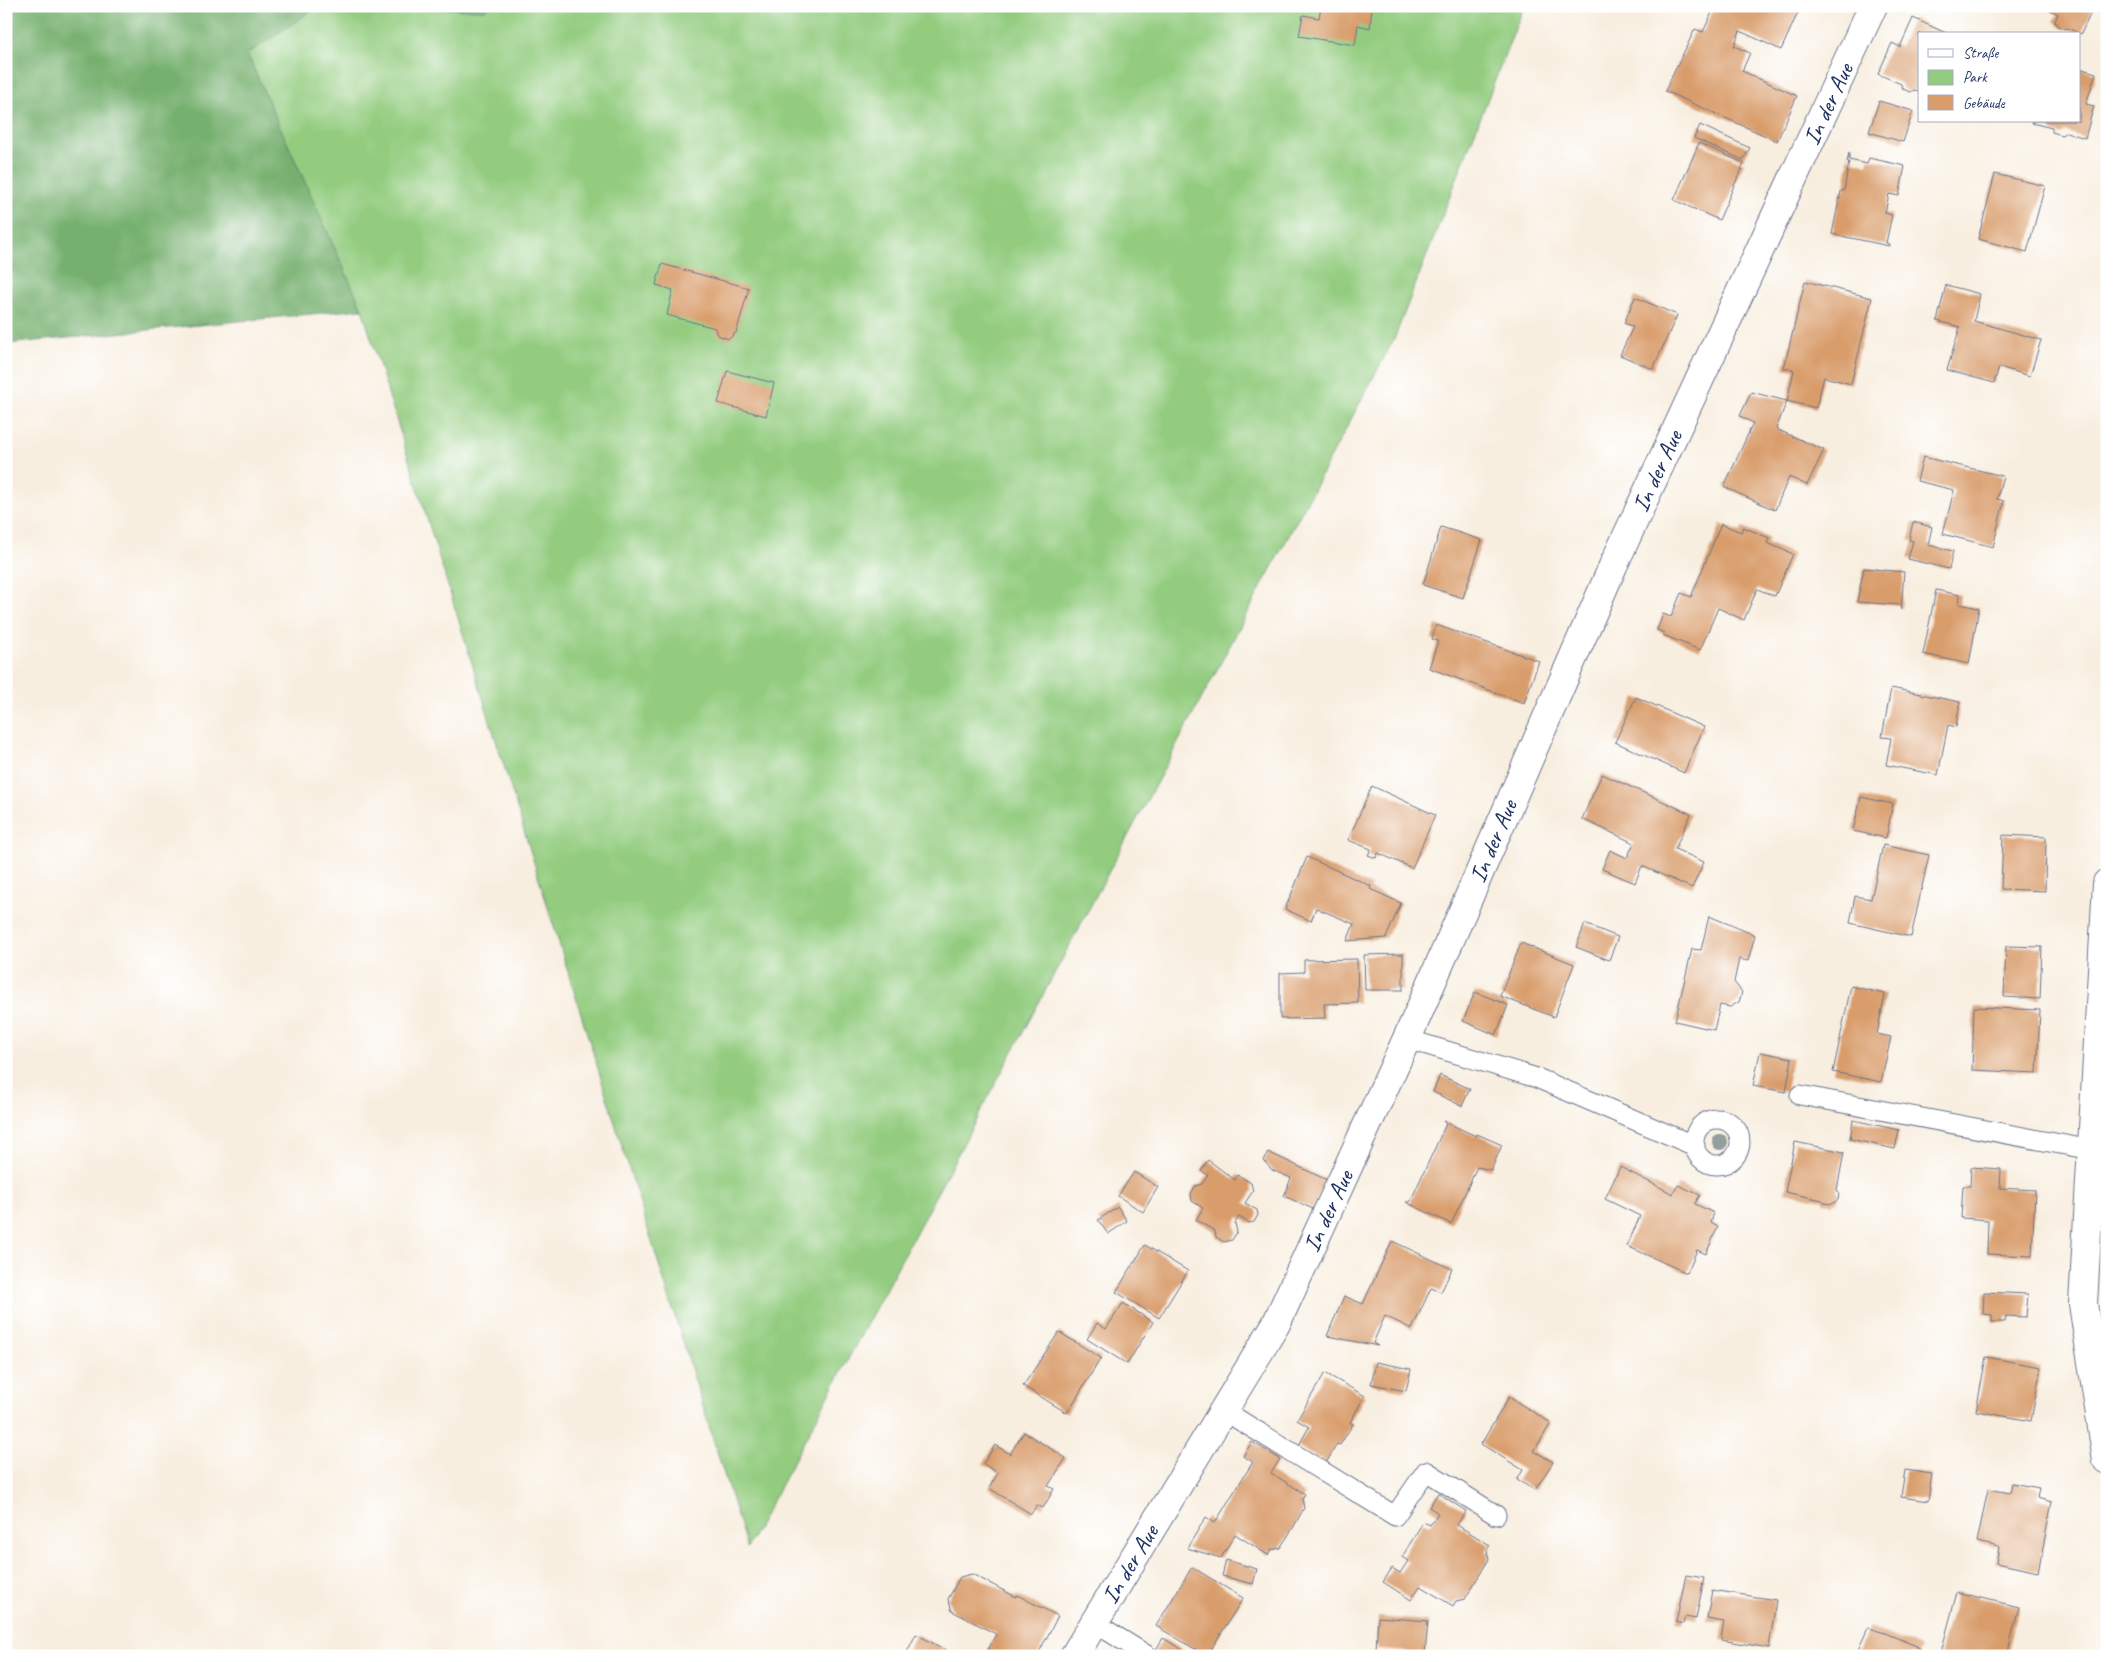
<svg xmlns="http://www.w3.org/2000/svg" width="2113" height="1662" viewBox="0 0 2113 1662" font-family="Caveat,sans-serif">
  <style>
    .green { fill: #93cc7f; stroke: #577e6e }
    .forest { fill: #76b06e; stroke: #487066 }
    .building { fill: #d99d6c }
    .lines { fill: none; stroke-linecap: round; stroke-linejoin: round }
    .service-casing { stroke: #68728b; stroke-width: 21 }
    .minor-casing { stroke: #68728b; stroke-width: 30 }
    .service { stroke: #fff; stroke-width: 19 }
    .minor { stroke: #fff; stroke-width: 28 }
    .tree { fill: #929f9e }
    .labels { text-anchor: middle; stroke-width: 4; stroke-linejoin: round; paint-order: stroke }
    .street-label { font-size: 24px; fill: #1b2f5e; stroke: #fff }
  </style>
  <rect width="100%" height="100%" fill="#fff"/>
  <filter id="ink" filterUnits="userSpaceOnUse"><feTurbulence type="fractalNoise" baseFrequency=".02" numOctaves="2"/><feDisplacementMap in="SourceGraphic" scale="10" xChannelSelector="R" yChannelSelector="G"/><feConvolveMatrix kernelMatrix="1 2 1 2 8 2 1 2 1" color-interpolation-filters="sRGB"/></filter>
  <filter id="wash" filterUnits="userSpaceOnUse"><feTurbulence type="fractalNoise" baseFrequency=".0096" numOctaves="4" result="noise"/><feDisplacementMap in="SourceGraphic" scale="20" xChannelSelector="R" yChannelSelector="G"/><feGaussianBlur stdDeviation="1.12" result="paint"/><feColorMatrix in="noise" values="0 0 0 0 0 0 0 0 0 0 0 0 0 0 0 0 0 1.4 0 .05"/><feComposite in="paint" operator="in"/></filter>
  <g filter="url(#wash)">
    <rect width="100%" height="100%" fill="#f8eedf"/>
    <path class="green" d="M318,6L486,10L488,6H1524L1395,337L747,1548L362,309L247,54Z"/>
    <path class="forest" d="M6,6H318L247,54L362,309L6,344Z
      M382,6H488L486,10Z"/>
    <g id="blocks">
      <path class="building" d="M1321,6H1372L1370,28L1358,25L1355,45L1299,36L1303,15L1319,18Z
        M1715,6H1801L1781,50L1740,31L1734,46L1750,53L1742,71L1797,96L1777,141L1665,91L1695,29L1703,32Z
        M2041,6H2094L2081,34L2067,28L2064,29L2058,26L2057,23L2054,22L2058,14Z
        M1913,18L1948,34H1919V93L1915,90L1910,92L1903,89L1901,84L1878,74L1892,43L1900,47Z
        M2079,68L2096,73L2086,104L2094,106L2085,138L2066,132L2062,135L2052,132V128L2032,123L2033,121H2079Z
        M1879,101L1913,111L1903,142L1869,132Z
        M1700,125L1750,148L1743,160L1694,138Z
        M1699,143L1744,163L1719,220L1674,200Z
        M1849,153V160L1867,164L1869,158L1905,166L1899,196L1889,194L1885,213L1892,215L1886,243L1889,244V246L1832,234L1841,191H1844L1849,162H1847Z
        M1995,174L2045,186L2027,252L1978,239Z
        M662,264L749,288L736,333H735L729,339L717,335L715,328L667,315L673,290L656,285Z
        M1805,281L1872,298L1851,384L1824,377L1816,408L1787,401L1794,370L1784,368Z
        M1946,285L1980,294L1974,321L2041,340L2030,376L1999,367L1994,383L1947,370L1960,327L1937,321Z
        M1635,297L1677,315L1653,369L1620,355L1633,327L1624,323Z
        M727,371L774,383L766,416L718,403Z
        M1751,392L1787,401L1776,429L1824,450L1807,485L1789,477L1775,510L1724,487L1753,423L1740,416Z
        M1923,457L2003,476L1997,499L2004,501L1993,547L1943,534L1954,490L1917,481Z
        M1913,522L1932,527L1928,545L1953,551L1949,569L1908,559L1913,541L1909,540Z
        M1721,524L1741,532L1743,527L1769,538L1767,543L1793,554L1775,596L1757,589L1744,620L1718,608L1700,650L1663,635L1664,633L1657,630L1663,614L1671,617L1681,593L1691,597Z
        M1441,527L1482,540L1463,598L1423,585Z
        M1864,568L1904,572L1901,610L1900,605L1857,602Z
        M1936,590L1960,595L1959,604L1979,608L1969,664L1923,654Z
        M1436,625L1539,661L1524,703L1429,668L1438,641L1432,639Z
        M1891,688L1960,702L1956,727L1948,725L1938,775L1886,765L1891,738L1882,737Z
        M1636,697L1704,727L1684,773L1615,742Z
        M1602,774L1691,814L1675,849L1704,862L1692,888L1642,866L1635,883L1602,869L1610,850L1627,858L1634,843L1582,819Z
        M1372,786L1435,815L1412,868L1378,853L1376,858L1368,855L1371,849L1348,840Z
        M1861,797L1893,804L1886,838L1853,831Z
        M2003,835L2046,837L2045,891L2001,889Z
        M1883,845L1929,855L1911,937L1850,923L1855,896L1871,899Z
        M1307,857L1371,886L1370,889L1401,903L1386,938L1347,941L1354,924L1316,908L1311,921L1285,909Z
        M1709,916L1755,935L1748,961L1739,959L1734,982L1742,992L1739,1002L1730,1007L1720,1005L1714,1030L1675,1021L1692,949L1701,950Z
        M1585,924L1618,937L1609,960L1576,947Z
        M1521,943L1574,964L1554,1017L1500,996Z
        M2006,946L2042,947L2040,999L2004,997Z
        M1403,954V990H1365L1364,955Z
        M1357,959L1358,1003L1324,1004L1325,1018L1280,1019V973L1304,972V960Z
        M1851,986L1885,994L1877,1034L1891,1037L1881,1082L1833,1072Z
        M1475,992L1508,1005L1496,1035L1463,1021Z
        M1974,1007L2040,1010L2037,1073L1972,1070Z
        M1760,1052L1792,1058L1786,1092L1753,1086Z
        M1440,1075L1470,1089L1462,1106L1433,1092Z
        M1853,1120L1899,1130L1895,1149L1850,1139Z
        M1443,1121L1476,1136L1477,1134L1502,1145L1491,1170L1477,1167L1451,1224L1406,1202H1410L1446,1124Z
        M1795,1142L1844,1152L1837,1190L1839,1193L1838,1200L1832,1204L1824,1203L1822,1200L1785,1192Z
        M1268,1152L1327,1180L1313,1209L1284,1196L1291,1178L1272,1170L1264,1161Z
        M1208,1160L1235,1180L1238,1175L1251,1183L1253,1191L1245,1203L1257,1210L1258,1215L1254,1222L1249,1223L1239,1217L1235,1223L1237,1232L1232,1240L1224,1242L1216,1237L1215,1231L1196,1220L1203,1208L1192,1201L1191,1194L1195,1186L1202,1184L1208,1175L1201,1171Z
        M1620,1167L1673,1194L1678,1185L1700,1195L1695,1204L1714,1213L1711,1222L1718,1226L1706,1254L1697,1250L1687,1273L1627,1246L1640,1216L1605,1199Z
        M1971,1167L2001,1169L2000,1188L2035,1190L2032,1256L1987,1254L1988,1220L1961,1218L1963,1186H1970Z
        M1134,1172L1158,1187L1143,1212L1118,1196Z
        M1118,1207L1127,1221L1108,1234L1098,1220Z
        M1392,1241L1452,1269L1441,1292L1431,1288L1412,1329L1385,1316L1373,1343L1378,1346L1327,1336L1344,1296L1363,1304Z
        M1145,1245L1188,1271L1159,1318L1116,1292Z
        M1984,1292L2028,1294L2026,1317L2006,1316L2005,1322H1992V1315L1983,1314Z
        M1123,1303L1153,1322L1127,1364L1087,1339L1097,1323L1106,1329Z
        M1059,1332L1101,1358L1067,1413L1023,1386Z
        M1986,1357L2041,1367L2031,1421L1976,1411Z
        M1376,1362L1411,1369L1406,1391L1371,1384Z
        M1325,1373L1365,1396L1350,1422L1353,1424L1340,1445L1337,1444L1326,1463L1298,1447L1309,1427L1297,1420Z
        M1509,1397L1551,1423L1534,1451L1553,1462L1535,1490L1517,1480L1523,1470L1481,1444Z
        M1024,1432L1066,1458L1048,1486L1054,1489L1043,1508L1037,1505L1031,1514L989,1488L998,1473L983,1464L995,1445L1010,1454Z
        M1252,1442L1280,1459L1271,1473L1305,1494L1302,1499L1304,1508L1293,1528L1280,1548L1271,1550L1268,1555L1235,1534L1221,1558L1187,1548L1206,1517L1215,1523L1234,1492L1253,1462L1243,1456Z
        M1905,1470L1932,1474L1928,1501L1901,1497Z
        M2012,1483L2039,1488L2037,1498L2052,1502L2038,1572L1996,1563L1999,1547L1977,1542L1988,1489L2010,1493Z
        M1438,1493L1466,1511L1457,1525L1490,1545L1487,1550L1489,1559L1465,1599L1456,1601L1453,1606L1420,1586L1411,1600L1383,1582L1392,1568L1400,1573L1408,1561L1402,1557L1423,1522L1430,1525L1438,1513L1429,1507Z
        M1226,1560L1257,1569L1253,1584L1222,1576Z
        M1192,1567L1243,1598L1207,1656L1156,1626Z
        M972,1574L1016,1597L1017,1595L1058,1616L1037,1656H985L996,1634L952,1611L948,1599L960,1577Z
        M1686,1575L1704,1578L1696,1619L1685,1617L1683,1624L1676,1622Z
        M1712,1590L1776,1600L1769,1648L1721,1640L1724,1622L1707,1619Z
        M1957,1592L2019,1607L2007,1656H1940Z
        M1378,1617L1428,1621L1425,1654L1434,1656H1408L1409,1652L1376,1650Z
        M1868,1628L1885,1633L1921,1648L1918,1656H1871L1858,1650Z
        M916,1634L957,1656H905Z
        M1163,1638L1189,1654L1188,1656H1159L1154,1653Z"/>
    </g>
  </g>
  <g filter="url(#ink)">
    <use href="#blocks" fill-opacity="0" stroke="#68728b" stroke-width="1"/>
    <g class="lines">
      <g class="service-casing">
        <path id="service" d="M1407,1039L1537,1078L1695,1146
          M1800,1095L2092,1150
          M1694 1142a23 23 0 1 1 46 0a23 23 0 1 1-46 0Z
          M1223,1410L1395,1516L1426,1471L1496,1515
          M1095,1623L1148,1656"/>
      </g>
      <g class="minor-casing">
        <path id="minor" d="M2107,883L2083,1304L2107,1460
          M1074,1656L1276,1324L1414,1023L1613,566L1873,6"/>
      </g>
      <use href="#service" class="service"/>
      <use href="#minor" class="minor"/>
    </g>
    <circle class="tree" cx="1720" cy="1142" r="8"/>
  </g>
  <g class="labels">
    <g class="street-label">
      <text transform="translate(1828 104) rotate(-65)" y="8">In der Aue</text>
      <text transform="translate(1657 471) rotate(-65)" y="8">In der Aue</text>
      <text transform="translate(1493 841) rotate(-67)" y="8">In der Aue</text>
      <text transform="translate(1328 1211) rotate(-65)" y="8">In der Aue</text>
      <text transform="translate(1130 1564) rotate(-59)" y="8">In der Aue</text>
    </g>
  </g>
  <rect width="2113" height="1662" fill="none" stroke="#fff" stroke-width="25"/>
  <rect x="1918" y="32" width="162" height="90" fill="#ffffff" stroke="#a4acbf"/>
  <rect x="1928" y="49" width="25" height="8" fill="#ffffff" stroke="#a4acbf"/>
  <text x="1963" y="58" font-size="15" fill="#1b2f5e">Straße</text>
  <rect x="1928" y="70" width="25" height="15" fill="#93cc7f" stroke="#a4acbf"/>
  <text x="1963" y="82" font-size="15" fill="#1b2f5e">Park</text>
  <rect x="1928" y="95" width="25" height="15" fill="#d99d6c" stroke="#a4acbf"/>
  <text x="1963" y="108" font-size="15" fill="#1b2f5e">Gebäude</text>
</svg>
